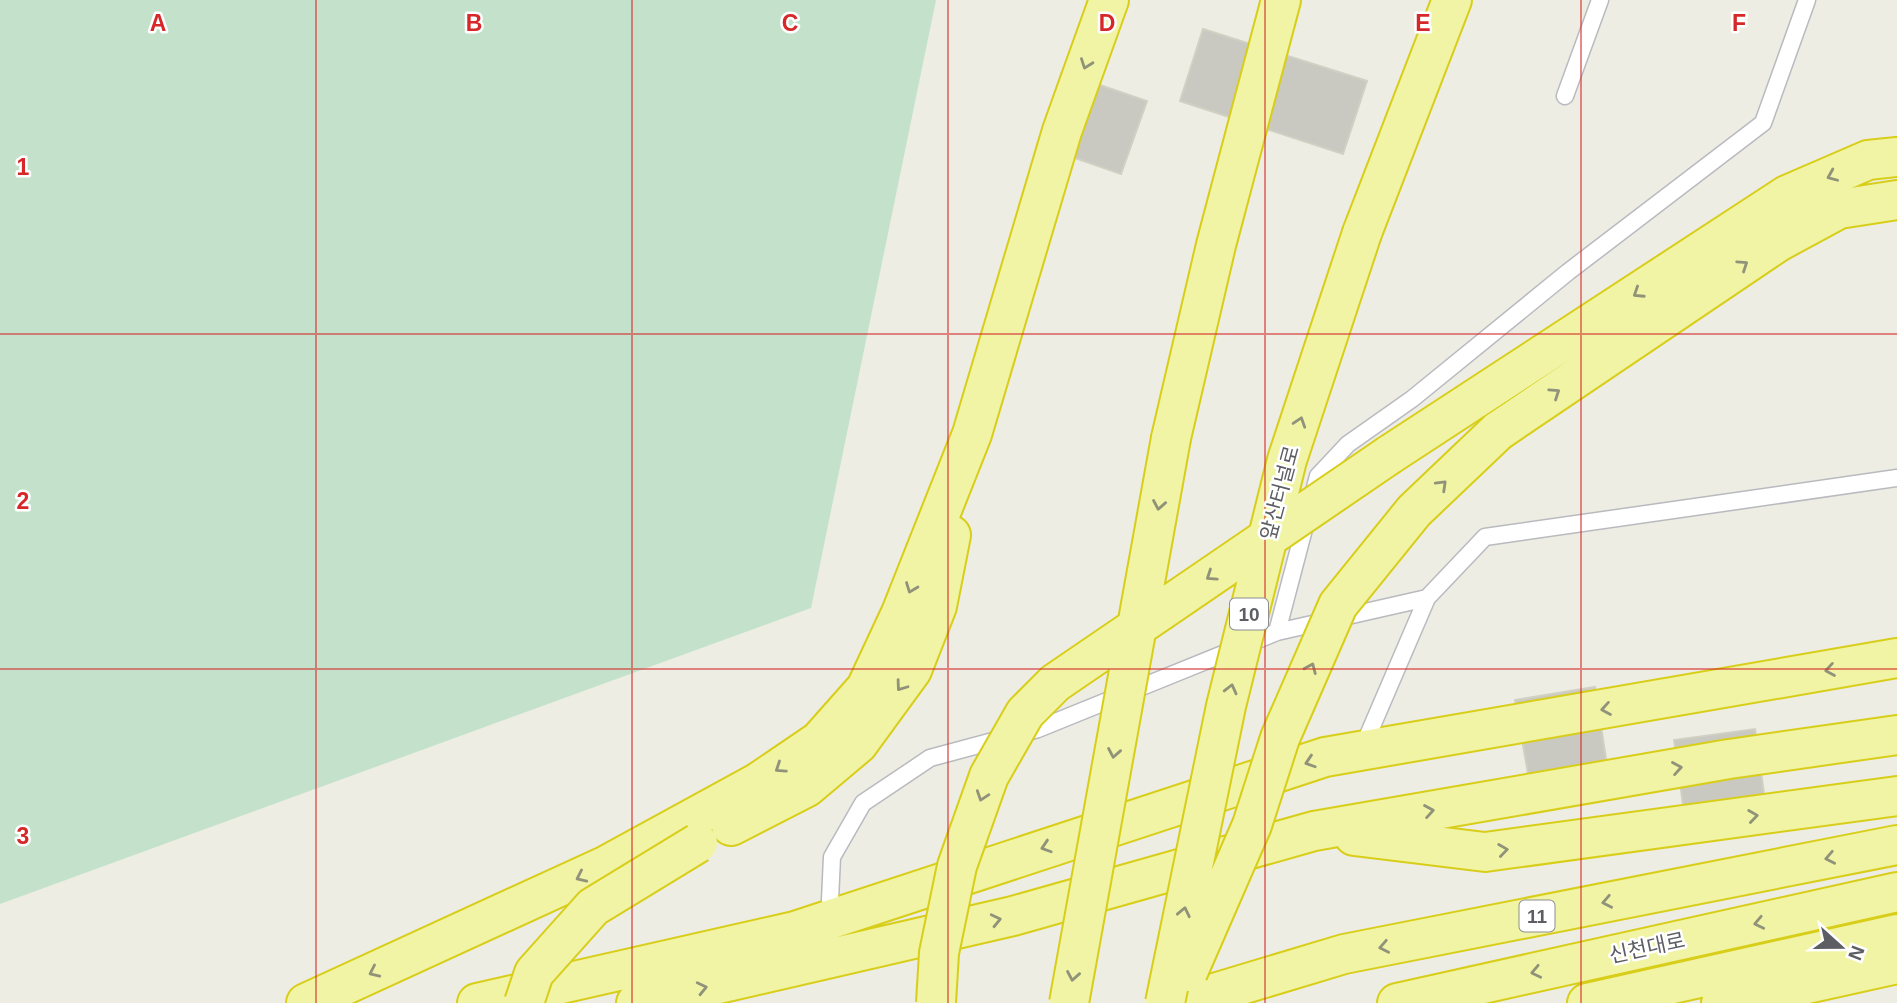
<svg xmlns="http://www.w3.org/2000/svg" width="1897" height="1003" viewBox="0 0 1897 1003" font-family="Helvetica,'Noto Sans KR',sans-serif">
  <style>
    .green { fill: #c4e2cb }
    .building { fill: #c9c8c1; stroke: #d1d0c3; stroke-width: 2 }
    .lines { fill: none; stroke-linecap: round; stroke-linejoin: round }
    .service-casing { stroke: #b9babf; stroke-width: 19 }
    .trunk-casing { stroke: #d8ce19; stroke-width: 42 }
    .service { stroke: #fff; stroke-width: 16 }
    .trunk { stroke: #f0f4a4; stroke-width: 38 }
    .trunk-bridge-casing { stroke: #d8ce19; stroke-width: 42; stroke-linecap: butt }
    .trunk-bridge { stroke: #f0f4a4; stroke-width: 38 }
    .oneway { stroke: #90927a }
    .grid { fill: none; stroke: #d62828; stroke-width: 2; stroke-opacity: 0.55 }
    .labels { text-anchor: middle; stroke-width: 5; stroke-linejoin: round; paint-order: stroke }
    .shield { fill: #fff; stroke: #8d8e92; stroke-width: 2 }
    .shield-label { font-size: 19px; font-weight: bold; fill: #5c5e63 }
    .street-label { font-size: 21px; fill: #5c5e63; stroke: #fff }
    .grid-label { font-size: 23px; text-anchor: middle; font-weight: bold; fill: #d62828; stroke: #fff; stroke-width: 5; stroke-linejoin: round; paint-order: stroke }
  </style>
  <rect width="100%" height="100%" fill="#edede4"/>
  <path class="green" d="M0,0H936L811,608L0,904Z"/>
  <path class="building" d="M1203,29L1367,81L1343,154L1180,101Z
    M1062,72L1147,101L1121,174L1037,145Z
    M1595,687L1608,772L1530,785L1515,700Z
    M1755,729L1767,815L1686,826L1674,740Z"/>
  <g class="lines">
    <g class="service-casing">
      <path id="service" d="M1565,96L1600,0
        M1277,632L1318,476L1348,444L1412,399L1568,272L1763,123L1807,0
        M1363,747L1427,598L1485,537L1897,478
        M830,900L832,857L863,803L930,758L1038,729L1277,632L1427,598"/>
    </g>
    <g class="trunk-casing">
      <path id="trunk" d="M1362,233L1452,0
        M1498,431L1778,242L1839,209L1897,200
        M1171,438L1216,245L1281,0
        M1389,455L1787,195L1868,160L1897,157
        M731,826L807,787L858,744L912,670L937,606L951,535
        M1354,836L1485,852L1897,796
        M306,1003L607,865L757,783L819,741L866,688L901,613L972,434L1062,131L1109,0
        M477,1003L795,931L1325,757L1897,658
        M636,1003L1013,916L1314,831L1729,759L1897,735
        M1181,1003L1344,954L1897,845
        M1397,1003L1897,892
        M1587,1003L1897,934
        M1721,1003L1897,964"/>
    </g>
    <use href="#service" class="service"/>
    <use href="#trunk" class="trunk"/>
    <g class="trunk-bridge-casing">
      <path id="trunk-bridge" d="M1188,972L1252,825L1280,738L1338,605L1414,511L1498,431
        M524,1003L534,973L593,907L698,843
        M936,1003L939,953L957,866L989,776L1025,713L1055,683L1389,455
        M1069,1003L1171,438
        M1165,1003L1226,706L1287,460L1362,233"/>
    </g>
    <use href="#trunk-bridge" class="trunk-bridge"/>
  </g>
  <defs><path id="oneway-chevron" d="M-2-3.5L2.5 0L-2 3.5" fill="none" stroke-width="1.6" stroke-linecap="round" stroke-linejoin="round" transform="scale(1.75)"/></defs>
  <g class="oneway">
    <use href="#oneway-chevron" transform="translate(1086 64) rotate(110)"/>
    <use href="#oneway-chevron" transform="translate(1832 176) rotate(157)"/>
    <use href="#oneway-chevron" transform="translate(1743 265) rotate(-34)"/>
    <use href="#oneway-chevron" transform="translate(1638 293) rotate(147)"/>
    <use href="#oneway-chevron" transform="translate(1555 393) rotate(-34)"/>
    <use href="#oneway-chevron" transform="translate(1300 422) rotate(-72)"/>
    <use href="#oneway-chevron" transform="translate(1442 485) rotate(-44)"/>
    <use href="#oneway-chevron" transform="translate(1159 505) rotate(100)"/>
    <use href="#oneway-chevron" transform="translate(1211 576) rotate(146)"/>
    <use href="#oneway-chevron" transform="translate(911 588) rotate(111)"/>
    <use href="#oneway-chevron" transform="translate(1311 668) rotate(-67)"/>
    <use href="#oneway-chevron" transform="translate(1830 670) rotate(170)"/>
    <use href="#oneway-chevron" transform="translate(901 686) rotate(126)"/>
    <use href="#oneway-chevron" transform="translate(1231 689) rotate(-76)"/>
    <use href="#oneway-chevron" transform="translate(1606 709) rotate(170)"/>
    <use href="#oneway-chevron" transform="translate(1114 753) rotate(100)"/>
    <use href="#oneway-chevron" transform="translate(1310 762) rotate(162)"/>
    <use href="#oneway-chevron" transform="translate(780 768) rotate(146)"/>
    <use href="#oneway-chevron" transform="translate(1677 768) rotate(-10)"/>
    <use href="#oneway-chevron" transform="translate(982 796) rotate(109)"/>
    <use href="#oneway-chevron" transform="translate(1429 811) rotate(-10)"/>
    <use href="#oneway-chevron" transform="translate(1753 816) rotate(-8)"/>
    <use href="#oneway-chevron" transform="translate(1046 847) rotate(162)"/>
    <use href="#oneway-chevron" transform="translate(1503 850) rotate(-8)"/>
    <use href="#oneway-chevron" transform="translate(1830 858) rotate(169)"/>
    <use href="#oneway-chevron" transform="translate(581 877) rotate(155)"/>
    <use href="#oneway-chevron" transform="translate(1607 902) rotate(169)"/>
    <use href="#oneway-chevron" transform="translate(1184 912) rotate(-78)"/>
    <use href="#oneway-chevron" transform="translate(996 920) rotate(-13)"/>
    <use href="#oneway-chevron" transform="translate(1759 923) rotate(168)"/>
    <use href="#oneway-chevron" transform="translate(1384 947) rotate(169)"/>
    <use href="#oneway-chevron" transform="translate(374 972) rotate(155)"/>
    <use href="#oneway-chevron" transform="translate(1536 972) rotate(168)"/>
    <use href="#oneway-chevron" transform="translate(1073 976) rotate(100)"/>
    <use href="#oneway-chevron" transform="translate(702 988) rotate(-13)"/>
  </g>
  <path class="grid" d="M316,0V1003M632,0V1003M948,0V1003M1265,0V1003M1581,0V1003M0,334H1897M0,669H1897"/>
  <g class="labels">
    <g class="shield">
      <rect x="1230" y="598.5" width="38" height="31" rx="5"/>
      <rect x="1519.5" y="900.5" width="35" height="31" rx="5"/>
    </g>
    <g class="shield-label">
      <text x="1249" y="621">10</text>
      <text x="1537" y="923">11</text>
    </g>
    <g class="street-label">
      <text transform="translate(1280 493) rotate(-75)" y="7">앞산터널로</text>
      <text transform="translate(1647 948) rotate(-12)" y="7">신천대로</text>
    </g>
  </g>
  <g class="grid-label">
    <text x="158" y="31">A</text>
    <text x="474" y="31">B</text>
    <text x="790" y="31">C</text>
    <text x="1107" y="31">D</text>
    <text x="1423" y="31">E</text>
    <text x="1739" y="31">F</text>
    <text x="23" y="175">1</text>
    <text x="23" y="509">2</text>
    <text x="23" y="844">3</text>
  </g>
  <g transform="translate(1841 947) rotate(111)" stroke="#ffffff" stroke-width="5" paint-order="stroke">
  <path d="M0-5L12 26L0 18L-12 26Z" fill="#5c5e63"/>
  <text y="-10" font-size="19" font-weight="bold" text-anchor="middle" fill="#5c5e63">N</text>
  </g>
</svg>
